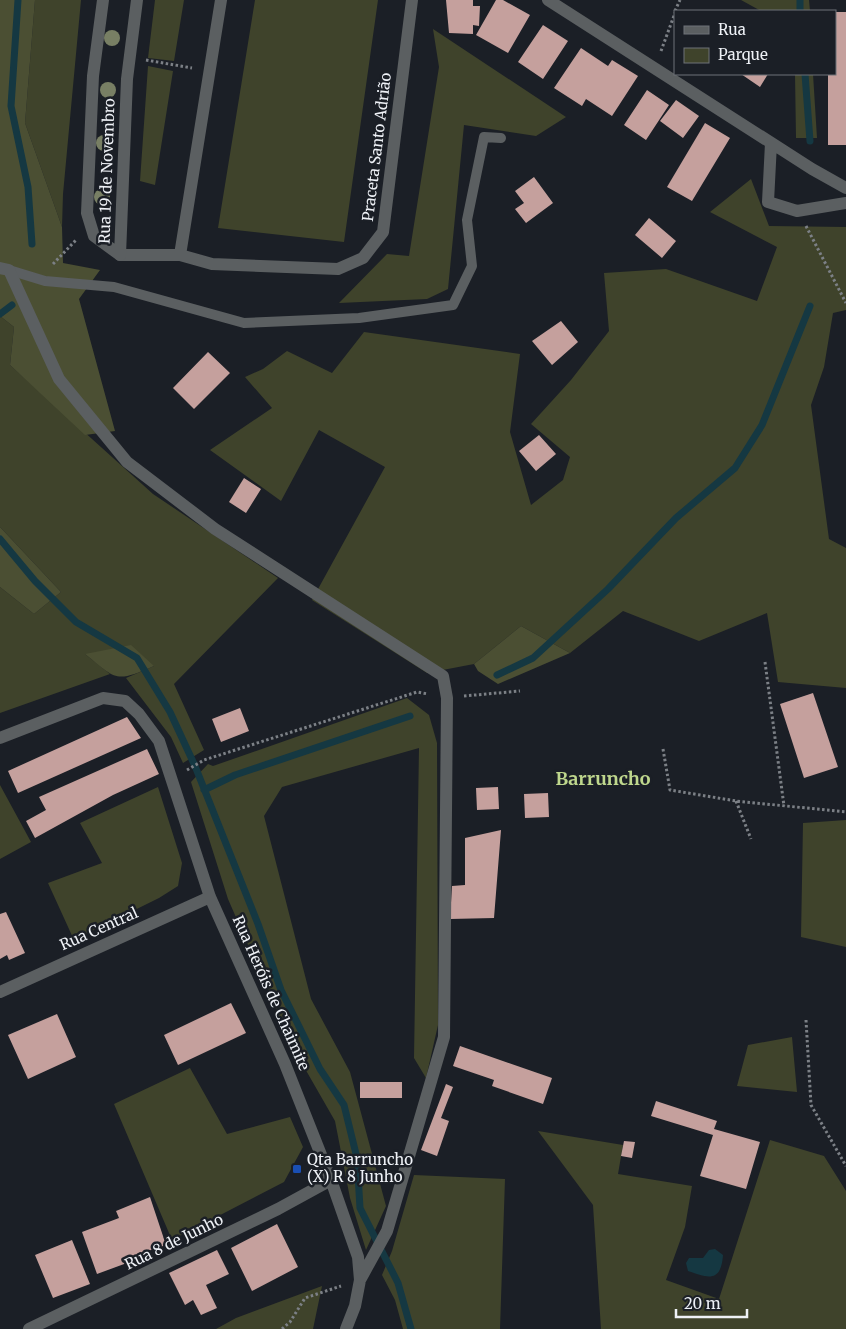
<svg xmlns="http://www.w3.org/2000/svg" width="846" height="1329" viewBox="0 0 846 1329" font-family="Merriweather,serif">
  <style>
    .green { fill: #3f432b }
    .forest { fill: #4b4f33 }
    .water { fill: #153842 }
    .lines { fill: none; stroke-linecap: round; stroke-linejoin: round }
    .stream { stroke: #153842; stroke-width: 7 }
    .building { fill: #c5a09d }
    .path { stroke: #7c8086; stroke-width: 3; stroke-dasharray: 2.5 2.5; stroke-linecap: butt }
    .service { stroke: #5b5f61; stroke-width: 10 }
    .minor { stroke: #5b5f61; stroke-width: 12 }
    .tertiary { stroke: #5b5f61; stroke-width: 12 }
    .tree { fill: #787f64 }
    .transit-dot { fill: #1a4fb4; stroke: #1b1f26; stroke-width: 2 }
    .labels { text-anchor: middle; stroke-width: 5; stroke-linejoin: round; paint-order: stroke }
    .street-label { font-size: 15px; fill: #eef1f6; stroke: #1b1f26 }
    .poi-label { font-size: 15px; fill: #eef1f6; stroke: #1b1f26; text-anchor: start }
    .quarter-label { font-size: 18px; font-weight: bold; fill: #bfd78d; stroke: #1b1f26 }
  </style>
  <rect width="100%" height="100%" fill="#1b1f26"/>
  <path class="green" d="M35,0H81L63,194L62,227L25,123Z
    M155,0H184L174,61L148,58Z
    M255,0H378L344,242L218,228Z
    M741,0H809L810,11H761Z
    M433,29L566,117L536,136L464,125L448,289L427,299L339,303L387,254L409,256L439,67Z
    M148,66L173,71L155,185L140,181Z
    M795,74H813L817,138H796Z
    M751,179L769,226L846,227V310L833,313L824,367L811,405L829,539L846,548V688L778,682L767,613L699,641L623,611L570,653L521,626L474,664L427,673L312,600L385,467L319,430L281,501L210,450L272,408L245,377L263,369L287,351L332,373L364,332L520,354L510,432L531,505L563,480L570,457L531,424L571,380L609,331L604,273L666,269L757,301L777,247L710,212Z
    M0,316L14,327L10,365L153,494L278,578L174,684L204,750L183,763L171,737L126,678L154,666L85,654L110,674L0,713V587L34,614L61,592L0,527Z
    M407,698L429,715L437,743L438,1025L426,1078L414,1058L419,748L282,787L264,816L311,999L350,1072L386,1206L366,1250L350,1198L335,1121L292,1046L228,899L191,782L208,764L213,766Z
    M0,785L31,842L0,859Z
    M158,787L182,863L178,886L159,898L74,940L48,883L102,863L80,823Z
    M846,820V947L801,937L803,823Z
    M792,1037L797,1092L737,1086L748,1045Z
    M190,1068L227,1134L290,1117L303,1147L284,1182L172,1240L114,1104Z
    M538,1131L623,1145L618,1174L692,1186L685,1227L666,1280L719,1299L770,1140L824,1156L846,1191V1329H601L593,1205Z
    M414,1175L505,1179L500,1329H403L395,1300L382,1275L392,1251Z
    M322,1286L313,1329H216L236,1318Z"/>
  <path class="forest" d="M0,0H35L25,123L62,227L63,263L100,270L79,299L115,431L85,435L10,365L14,327L0,316Z
    M0,527L61,592L34,614L0,587Z
    M521,626L570,653L498,684L478,671L474,664Z
    M131,645L154,666C115,683 117,680 85,654Z"/>
  <path class="water" d="M715,1249L723,1255C721,1283 708,1278 688,1271L686,1263L689,1258H703L709,1250Z"/>
  <g class="lines">
    <path class="stream" d="M18,0L11,106L28,187L32,244
      M800,11V0
      M805,74L810,141
      M0,314L12,305
      M0,539L35,581L76,622L137,658L170,712L195,766L258,924L281,990L320,1069L344,1105L357,1158L360,1208L398,1283L411,1329
      M497,675L533,658L608,589L676,518L735,468L762,425L810,306
      M204,790L235,775L410,716"/>
  </g>
  <path class="building" d="M446,0H473V6H480L479,26L473,25V34L449,33Z
    M496,0H503L530,15L508,53L476,35Z
    M835,12H846V145H828V74H835Z
    M543,25L568,41L543,79L518,62Z
    M581,48L608,66L612,60L638,76L612,116L586,99L582,106L554,88Z
    M741,74H768L760,87Z
    M647,90L669,105L646,140L624,125Z
    M676,100L699,116L683,138L660,121Z
    M705,123L730,138L692,201L667,187Z
    M534,177L553,203L526,223L515,209L524,203L515,191Z
    M649,218L676,241L662,258L635,235Z
    M561,321L578,342L552,365L532,341Z
    M208,352L230,373L194,409L173,388Z
    M539,435L556,454L536,471L519,451Z
    M244,478L261,489L246,513L229,502Z
    M813,693L838,767L804,778L780,704Z
    M240,708L249,731L221,742L212,719Z
    M127,717L141,738L18,793L8,771Z
    M147,749L159,774L113,795L35,838L26,821L46,810L39,797Z
    M498,787L499,809L477,810L476,788Z
    M548,793L549,817L525,818L524,794Z
    M501,830L494,918L450,919L452,886L465,885V838Z
    M6,912L25,953L9,960L7,955L0,959V914Z
    M231,1003L246,1033L178,1065L164,1035Z
    M57,1014L76,1057L28,1079L8,1035Z
    M460,1046L552,1078L543,1104L492,1086L494,1080L453,1066Z
    M360,1082H402V1098H360Z
    M446,1084L453,1087L441,1118L449,1121L437,1156L421,1150Z
    M656,1101L717,1121L714,1129L760,1142L746,1189L700,1176L713,1135L651,1116Z
    M624,1141L635,1142L632,1158L621,1156Z
    M150,1197L166,1245L133,1256L135,1260L97,1274L82,1232L119,1218L116,1211Z
    M277,1224L298,1267L252,1291L231,1248Z
    M72,1240L90,1284L53,1298L35,1255Z
    M217,1250L229,1274L206,1285L217,1308L201,1315L193,1300L185,1305L169,1273Z"/>
  <g class="lines">
    <path class="path" d="M675,11L680,0
      M661,51L675,13
      M146,60L192,68
      M806,226L846,303
      M53,264L76,240
      M765,662L784,806
      M464,696L520,691
      M663,749L670,790L736,801L846,812
      M187,770L204,760L417,692L428,694
      M736,801L751,839
      M806,1020L811,1105L846,1166
      M282,1329L290,1322L305,1298L341,1286"/>
    <path class="service" d="M9,270L45,281L114,287L244,323L359,318L453,305L472,266L467,220L484,137L501,138"/>
    <path class="minor" d="M548,0L812,169L846,188
      M771,143L768,202L797,211L846,203
      M120,255H180L212,264L338,269L363,258L383,232L412,0
      M180,255L221,0
      M0,268L9,270L59,379L127,462L215,529L443,676L447,698L444,1037L387,1231L360,1280
      M0,738L103,698L125,701L139,714L159,741L210,897L285,1064L331,1180L358,1257L360,1280L355,1306L346,1329
      M0,992L210,897
      M29,1329L278,1209L331,1180"/>
    <path class="tertiary" d="M103,0L93,76L87,213L94,236L120,255
      M120,255L127,79L137,0"/>
  </g>
  <g class="tree">
    <circle cx="112" cy="38" r="8"/>
    <circle cx="108" cy="90" r="8"/>
    <circle cx="104" cy="143" r="8"/>
    <circle cx="102" cy="197" r="8"/>
  </g>
  <rect class="transit-dot" x="292" y="1164" width="10" height="10" rx="2.5"/>
  <g class="labels">
    <g class="street-label">
      <text transform="translate(377 147) rotate(-83)" y="5">Praceta Santo Adrião</text>
      <text transform="translate(107 171) rotate(-88)" y="5">Rua 19 de Novembro</text>
      <text transform="translate(99 929) rotate(-24)" y="5">Rua Central</text>
      <text transform="translate(271 993) rotate(66)" y="5">Rua Heróis de Chaimite</text>
      <text transform="translate(174 1242) rotate(-26)" y="5">Rua 8 de Junho</text>
    </g>
    <g class="poi-label">
      <text x="307" y="1165">Qta Barruncho<tspan x="307" dy="17">(X) R 8 Junho</tspan></text>
    </g>
    <g class="quarter-label">
      <text x="603" y="785">Barruncho</text>
    </g>
  </g>
  <rect x="674" y="10" width="162" height="65" fill="#1b1f26" stroke="#6f7379"/>
  <rect x="684" y="26" width="25" height="8" fill="#5b5f61" stroke="#6f7379"/>
  <text x="718" y="35" font-size="15" fill="#eef1f6">Rua</text>
  <rect x="684" y="48" width="25" height="15" fill="#3f432b" stroke="#6f7379"/>
  <text x="718" y="60" font-size="15" fill="#eef1f6">Parque</text>
  <path d="M676 1309v8h71v-8" fill="none" stroke="#eef1f6" stroke-width="2.5"/>
  <text x="684" y="1309" font-size="15" fill="#eef1f6" stroke="#1b1f26" stroke-width="4" paint-order="stroke">20 m</text>
</svg>
